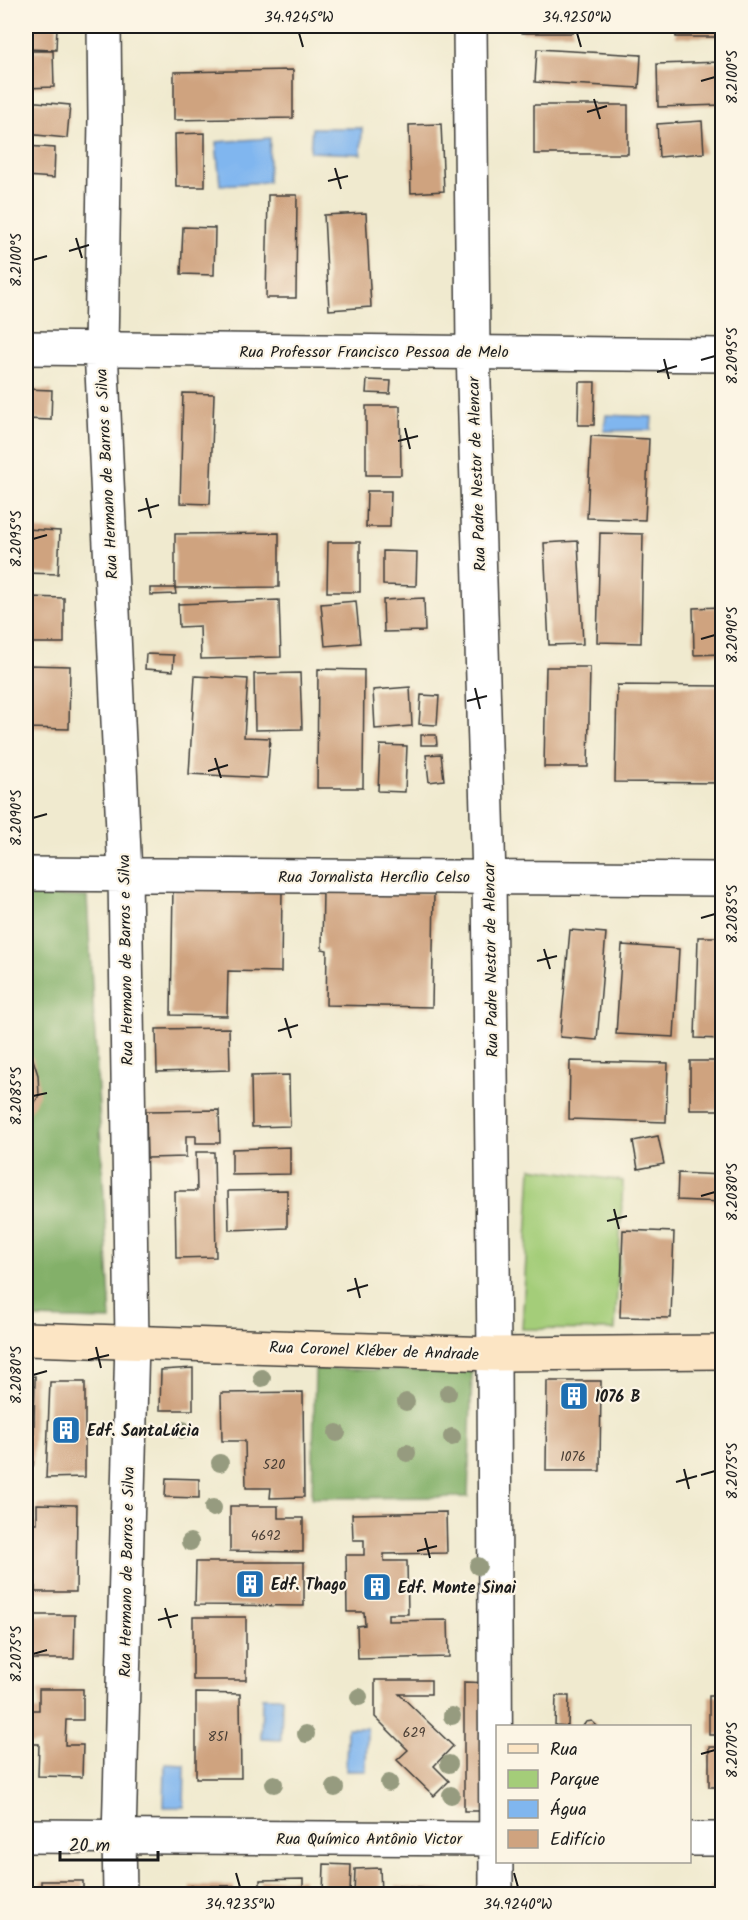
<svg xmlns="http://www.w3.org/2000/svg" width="748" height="1920" viewBox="0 0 748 1920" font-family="Kalam,sans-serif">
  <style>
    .green { fill: #a4cd79; stroke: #60744a; stroke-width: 1.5 }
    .forest { fill: #83b069; stroke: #506642; stroke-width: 1.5 }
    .water { fill: #80b6ef; stroke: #4e6986; stroke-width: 1.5 }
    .building { fill: #cfa37f }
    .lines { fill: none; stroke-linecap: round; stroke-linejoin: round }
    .minor-casing { stroke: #3c3b37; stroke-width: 36 }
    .secondary-casing { stroke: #3c3b37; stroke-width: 36 }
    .minor { stroke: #fff; stroke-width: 33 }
    .secondary { stroke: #fce5c4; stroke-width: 33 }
    .tree { fill: #969b7f }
    .ticks { fill: none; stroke: #1c1c1c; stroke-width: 2 }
    .labels { text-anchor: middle; stroke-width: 4.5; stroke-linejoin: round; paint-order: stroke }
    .number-label { font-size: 14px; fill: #493e35 }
    .street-label { font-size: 16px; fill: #1c1c1c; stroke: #fcf5e5 }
    .poi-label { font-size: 16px; font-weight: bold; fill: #1c1c1c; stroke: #fcf5e5; text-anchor: start }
    .neatline { fill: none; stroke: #1c1c1c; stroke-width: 2 }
    .ticks-label { font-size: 15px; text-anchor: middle; fill: #1c1c1c }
  </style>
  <rect width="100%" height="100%" fill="#fcf5e5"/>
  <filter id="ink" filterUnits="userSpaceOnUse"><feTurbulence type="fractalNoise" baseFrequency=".0167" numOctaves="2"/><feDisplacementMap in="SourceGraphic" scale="12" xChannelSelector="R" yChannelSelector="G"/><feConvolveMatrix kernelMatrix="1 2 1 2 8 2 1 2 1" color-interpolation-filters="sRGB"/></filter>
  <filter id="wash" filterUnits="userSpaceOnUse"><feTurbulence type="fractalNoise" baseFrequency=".008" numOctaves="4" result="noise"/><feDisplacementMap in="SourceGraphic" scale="24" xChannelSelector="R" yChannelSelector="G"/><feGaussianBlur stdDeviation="1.35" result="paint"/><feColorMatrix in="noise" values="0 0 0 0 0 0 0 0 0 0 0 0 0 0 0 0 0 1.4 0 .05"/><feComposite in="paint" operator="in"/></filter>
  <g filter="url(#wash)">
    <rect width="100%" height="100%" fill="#f0eacf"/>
    <path class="green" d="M531,1168L623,1181L615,1330L522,1329Z"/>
    <path class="forest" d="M26,895L87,897L111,1320L26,1318Z
      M315,1369L472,1371L468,1497L312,1498Z"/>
    <path class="water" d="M312,128H362L361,154L310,152Z
      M270,138L268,182L220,185L216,142Z
      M606,415L652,417L651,430L604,431Z
      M262,1697H282L281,1740L261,1739Z
      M347,1728H367L366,1771H346Z
      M165,1764L185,1765L184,1807H164Z"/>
    <g id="blocks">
      <path class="building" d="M26,26H57L56,50L26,49Z
        M522,26H573V33H522Z
        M675,26H721L722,37H676Z
        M537,49L641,55L639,88L535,82Z
        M26,51H53L54,87L26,88Z
        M722,62V105L658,107L657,64Z
        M293,70V118L174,120V72Z
        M26,101L70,105L67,138L26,134Z
        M534,105H628V154H534Z
        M702,121L704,153L659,157L657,124Z
        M441,124L444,191L411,193L409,125Z
        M205,133V187H176L175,134Z
        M26,146L55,148L54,178L26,176Z
        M268,195H297L296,298H266Z
        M366,213L371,307L329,310L324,215Z
        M183,227L215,228L214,275L181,274Z
        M367,380L391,381L390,394L366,393Z
        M579,382H595L594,425H578Z
        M26,389L52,390L51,420L26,419Z
        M183,393L214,394L210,504L180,503Z
        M366,406H400L401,475H366Z
        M591,436L649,439L645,520L587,518Z
        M367,491H391L390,527H366Z
        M720,494H722V530H719Z
        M26,529L60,531L58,574L26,573Z
        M279,533V587L175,588V534Z
        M600,533L643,534L641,643L597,642Z
        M578,541L583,644L549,645L544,543Z
        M328,542H360V592H327Z
        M383,551L417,552L416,586L383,585Z
        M722,564V588H721L720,565Z
        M150,588H175L176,594L150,595Z
        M26,597L64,598V643H26Z
        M424,598L425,631L384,632L383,600Z
        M279,600L281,657L201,659L200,626L179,627L178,604Z
        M356,601L360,643L325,646L321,604Z
        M722,607V654L694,655L693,608Z
        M146,654L174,655L173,671L145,669Z
        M26,665L70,666L69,729L26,728Z
        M546,667H590L588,767H544Z
        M318,669L364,670L363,788H317Z
        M300,673L302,729L255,730L254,674Z
        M195,676L248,679L244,737L270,738L267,778L189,774Z
        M617,685L722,686V783L615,782Z
        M410,687L412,726L375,729L373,690Z
        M421,695L439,696L437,725L419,724Z
        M421,735H436L437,745H421Z
        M380,745L407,746L405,792L378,791Z
        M441,754L444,780L429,782L426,755Z
        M173,886L282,888L281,972L228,971L227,1016L171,1015Z
        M323,890L434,893L432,1007L326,1005L327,950L322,949Z
        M570,930L606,933L597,1040L560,1037Z
        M698,937H722V1039L695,1038Z
        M622,945L679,949L674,1037L616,1034Z
        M229,1028L230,1070L157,1072L156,1029Z
        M26,1038L38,1075L39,1095L26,1119Z
        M570,1061L668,1063L666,1122L569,1119Z
        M690,1061H722V1110H690Z
        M289,1075L290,1126L252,1127L251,1076Z
        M219,1110L220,1143H196V1136H186V1157L147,1158L146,1111Z
        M658,1136L664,1164L638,1169L633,1141Z
        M290,1147V1174L232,1175V1149Z
        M196,1152H214L216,1257L176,1258L175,1191H197Z
        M678,1173L722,1175V1202L677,1200Z
        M287,1190V1228L229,1230L228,1191Z
        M623,1230L674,1232L671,1318L620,1317Z
        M193,1368V1410H160L161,1370Z
        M35,1376L33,1466H26V1377Z
        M547,1381H601L600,1471H546Z
        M50,1382H85V1477L46,1478Z
        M303,1392L304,1497L270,1498L271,1488H246L245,1441H222L221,1393Z
        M166,1478L199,1479V1498L165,1497Z
        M37,1504L77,1505L76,1592H35V1571H26V1523H37Z
        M230,1506H278V1518H303V1552L230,1551Z
        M446,1512L447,1553L384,1554V1561H407L408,1614H388V1621L448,1620L449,1657L358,1659L357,1626L365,1625L364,1612H347L346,1555H364V1540H353L352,1514Z
        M196,1562H304V1606L195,1605Z
        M26,1615H75L74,1659H26Z
        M193,1617H246V1680H193Z
        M375,1680H431V1694H399L453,1746L434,1766L449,1781L434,1796L397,1760L408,1750L375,1717Z
        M464,1682L491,1683V1811H464Z
        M39,1689H83V1720H66L65,1745H83L82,1777L38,1776L39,1744H26V1710H39Z
        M196,1693L240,1694L241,1778H196Z
        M556,1696H569L568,1726L555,1725Z
        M709,1696H722V1735H709Z
        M592,1721L597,1726H583L586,1722Z
        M709,1747H722V1787H709Z
        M324,1864L351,1865L350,1894H323Z
        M380,1868L381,1894H354L355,1869Z
        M303,1879V1894H260V1880Z
        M41,1881H83V1894H41Z
        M190,1886H234V1894H190Z
        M396,1886L445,1891V1894H396Z
        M711,1886H722V1894H711Z"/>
    </g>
  </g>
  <g filter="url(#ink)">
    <use href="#blocks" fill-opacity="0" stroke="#3c3b37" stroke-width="1.5"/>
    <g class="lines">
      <g class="minor-casing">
        <path id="minor" d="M104,26L105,119L101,348L125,875L132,1341L119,1838L120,1894
          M470,26L473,351L489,877L494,1354L496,1894
          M26,348L722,355
          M26,874L722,879
          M26,1836L498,1839
          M690,1839H722"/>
      </g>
      <g class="secondary-casing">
        <path id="secondary" d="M26,1339L494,1354L722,1352"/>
      </g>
      <use href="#minor" class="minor"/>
      <use href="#secondary" class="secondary"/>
    </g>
    <g class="tree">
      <circle cx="262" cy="1378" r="9"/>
      <circle cx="448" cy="1393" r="9"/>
      <circle cx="406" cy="1402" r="9"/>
      <circle cx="183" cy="1430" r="9"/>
      <circle cx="337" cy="1433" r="9"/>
      <circle cx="452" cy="1437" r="9"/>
      <circle cx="407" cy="1453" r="9"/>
      <circle cx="220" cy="1463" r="9"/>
      <circle cx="213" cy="1508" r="9"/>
      <circle cx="190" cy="1542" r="9"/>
      <circle cx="478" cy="1566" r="9"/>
      <circle cx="359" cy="1697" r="9"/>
      <circle cx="452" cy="1716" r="9"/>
      <circle cx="306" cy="1734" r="9"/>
      <circle cx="449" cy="1764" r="9"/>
      <circle cx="389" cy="1783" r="9"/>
      <circle cx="274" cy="1784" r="9"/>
      <circle cx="335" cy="1788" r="9"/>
      <circle cx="451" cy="1795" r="9"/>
    </g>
  </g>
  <path class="ticks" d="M299,33L303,47M577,33L581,47M701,81L715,77M594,99L600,119M587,112L607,106M335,168L341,189M328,181L348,176M76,238L82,258M69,251L89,245M33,260L47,256M664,359L669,379M701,360L715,356M657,372L677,366M405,428L410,449M398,441L418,436M146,498L151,518M138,511L159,505M33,539L47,535M701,639L715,635M475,688L480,709M467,701L487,696M215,758L221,778M208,771L228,765M33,818L47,814M701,918L715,914M544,949L550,969M537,961L557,956M285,1018L291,1038M278,1031L298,1025M33,1096L47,1093M701,1196L715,1192M614,1209L619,1229M607,1221L627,1216M355,1278L360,1298M347,1291L368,1285M96,1347L101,1368M88,1360L109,1355M33,1375L47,1371M684,1469L689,1489M701,1475L715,1471M676,1482L697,1476M425,1538L430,1558M417,1551L437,1546M165,1608L171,1628M158,1620L178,1615M33,1654L47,1650M701,1754L715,1750M236,1873L240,1887M514,1873L518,1887"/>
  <defs>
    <g id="building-square" transform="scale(1.5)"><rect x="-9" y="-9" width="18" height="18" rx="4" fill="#1f6fb2" stroke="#fcf5e5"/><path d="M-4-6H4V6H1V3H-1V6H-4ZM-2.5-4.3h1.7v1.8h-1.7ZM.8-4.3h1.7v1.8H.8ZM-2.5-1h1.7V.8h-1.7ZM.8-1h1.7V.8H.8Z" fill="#fff"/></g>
  </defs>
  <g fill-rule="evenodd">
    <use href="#building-square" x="574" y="1396"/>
    <use href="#building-square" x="66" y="1430"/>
    <use href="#building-square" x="250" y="1584"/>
    <use href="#building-square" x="377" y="1587"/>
  </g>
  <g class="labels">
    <g class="number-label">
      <text x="573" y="1461">1076</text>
      <text x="274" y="1469">520</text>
      <text x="266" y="1540">4692</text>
      <text x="414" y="1737">629</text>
      <text x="218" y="1741">851</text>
    </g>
    <g class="street-label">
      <text x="374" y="357">Rua Professor Francisco Pessoa de Melo</text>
      <text transform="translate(106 474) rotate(-93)" y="6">Rua Hermano de Barros e Silva</text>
      <text transform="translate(476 474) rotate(-92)" y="6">Rua Padre Nestor de Alencar</text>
      <text x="374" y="882">Rua Jornalista Hercílio Celso</text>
      <text transform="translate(125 960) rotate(-91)" y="6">Rua Hermano de Barros e Silva</text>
      <text transform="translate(490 960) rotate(-91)" y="6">Rua Padre Nestor de Alencar</text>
      <text transform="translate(374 1350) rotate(2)" y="6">Rua Coronel Kléber de Andrade</text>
      <text transform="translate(126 1572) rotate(-89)" y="6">Rua Hermano de Barros e Silva</text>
      <text x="369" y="1844">Rua Químico Antônio Victor</text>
    </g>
    <g class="poi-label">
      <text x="595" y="1402">1076 B</text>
      <text x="87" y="1436">Edf. SantaLúcia</text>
      <text x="271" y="1590">Edf. Thago</text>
      <text x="398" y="1593">Edf. Monte Sinai</text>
    </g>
  </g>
  <rect width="748" height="1920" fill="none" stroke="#fcf5e5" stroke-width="66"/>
  <rect x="496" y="1725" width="195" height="138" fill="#fcf5e5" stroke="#a29e95" stroke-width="1.5"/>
  <rect x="508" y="1744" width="30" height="9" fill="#fce5c4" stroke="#a29e95" stroke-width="1.5"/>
  <text x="550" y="1755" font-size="18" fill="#1c1c1c">Rua</text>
  <rect x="508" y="1770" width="30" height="18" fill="#a4cd79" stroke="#a29e95" stroke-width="1.5"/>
  <text x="550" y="1785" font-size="18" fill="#1c1c1c">Parque</text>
  <rect x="508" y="1800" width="30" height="18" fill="#80b6ef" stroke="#a29e95" stroke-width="1.5"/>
  <text x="550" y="1815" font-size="18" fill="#1c1c1c">Água</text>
  <rect x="508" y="1830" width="30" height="18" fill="#cfa37f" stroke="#a29e95" stroke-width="1.5"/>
  <text x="550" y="1845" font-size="18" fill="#1c1c1c">Edifício</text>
  <path d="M60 1851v9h98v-9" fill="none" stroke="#1c1c1c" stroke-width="3"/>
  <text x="69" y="1851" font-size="18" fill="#1c1c1c" stroke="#fcf5e5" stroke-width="4.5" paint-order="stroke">20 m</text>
  <rect x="33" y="33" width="682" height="1854" class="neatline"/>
  <g class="ticks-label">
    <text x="299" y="22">34.9245°W</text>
    <text x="577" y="22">34.9250°W</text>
    <text transform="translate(732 77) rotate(-90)" y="5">8.2100°S</text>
    <text transform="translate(16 260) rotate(-90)" y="5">8.2100°S</text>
    <text transform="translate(732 356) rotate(-90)" y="5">8.2095°S</text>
    <text transform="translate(16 539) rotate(-90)" y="5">8.2095°S</text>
    <text transform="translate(732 635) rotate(-90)" y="5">8.2090°S</text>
    <text transform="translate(16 818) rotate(-90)" y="5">8.2090°S</text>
    <text transform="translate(732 914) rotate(-90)" y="5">8.2085°S</text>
    <text transform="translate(16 1096) rotate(-90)" y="5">8.2085°S</text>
    <text transform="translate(732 1192) rotate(-90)" y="5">8.2080°S</text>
    <text transform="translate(16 1375) rotate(-90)" y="5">8.2080°S</text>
    <text transform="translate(732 1471) rotate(-90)" y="5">8.2075°S</text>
    <text transform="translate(16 1654) rotate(-90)" y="5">8.2075°S</text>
    <text transform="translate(732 1750) rotate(-90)" y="5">8.2070°S</text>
    <text x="240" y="1909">34.9235°W</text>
    <text x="518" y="1909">34.9240°W</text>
  </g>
</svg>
